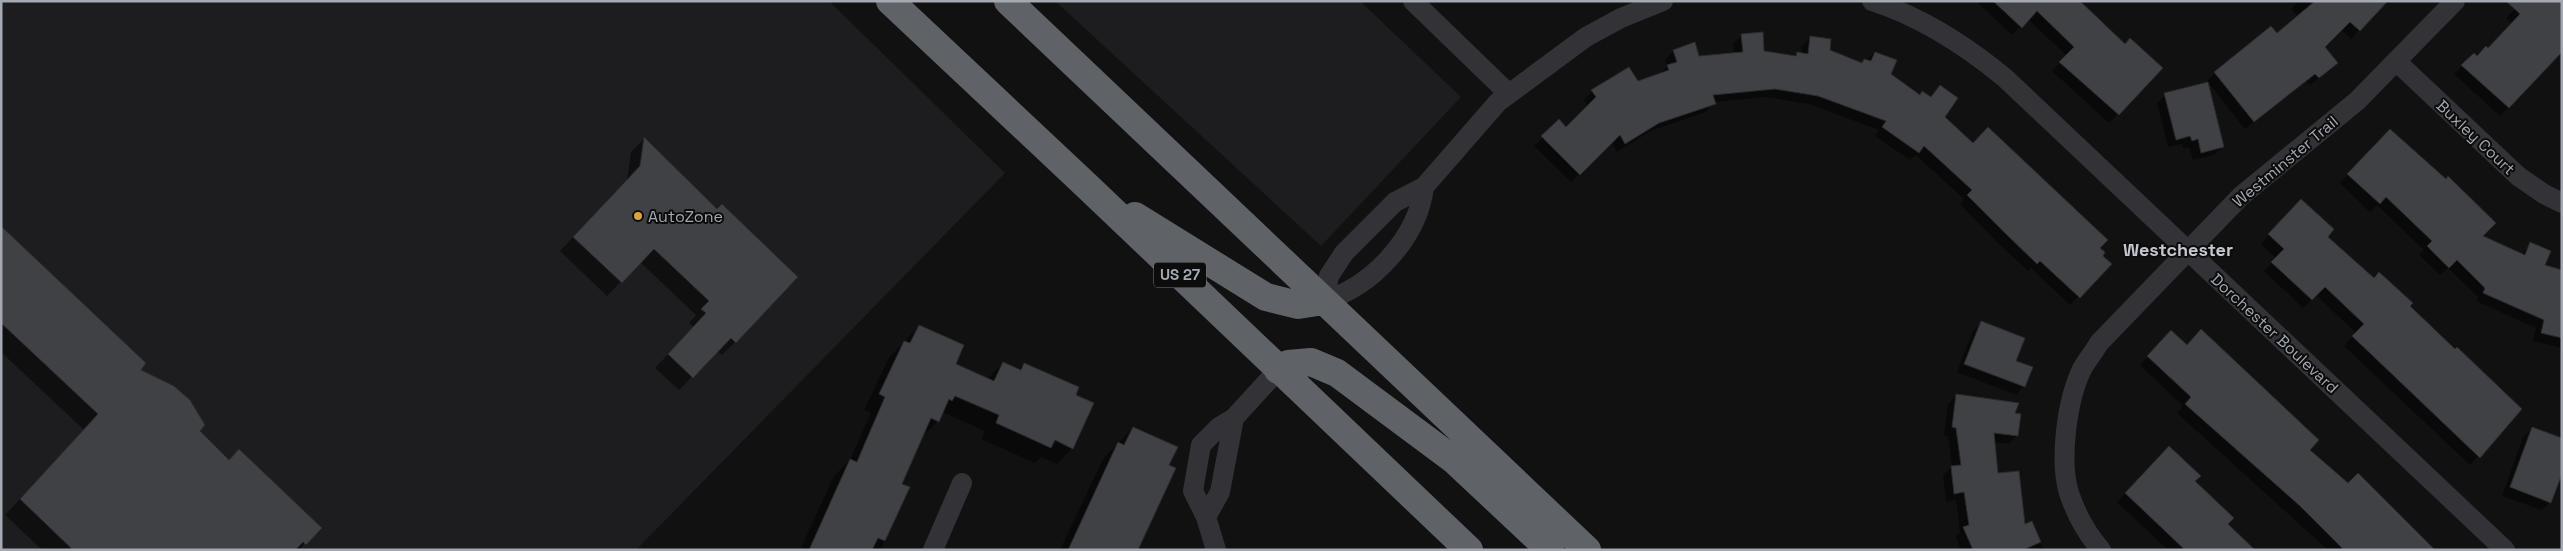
<svg xmlns="http://www.w3.org/2000/svg" width="2563" height="551" viewBox="0 0 2563 551" font-family="'Space Grotesk',sans-serif">
  <style>
    .built { fill: #1d1d1f }
    .shadow { fill: #0007 }
    .building { fill: #404145; stroke: #2b2b2e }
    .lines { fill: none; stroke-linecap: round; stroke-linejoin: round }
    .street { stroke: #333337; stroke-width: 20 }
    .highway { stroke: #5f6267; stroke-width: 28 }
    .poi-dot { fill: #dda23e; stroke: #0c0c0d; stroke-width: 2 }
    .labels { text-anchor: middle; stroke-width: 4; stroke-linejoin: round; paint-order: stroke }
    .shield { fill: #0c0c0d; stroke: #767a80; stroke-width: 1 }
    .shield-label { font-size: 15px; font-weight: bold; fill: #a4a9b2 }
    .street-label { font-size: 16px; fill: #a4a9b2; stroke: #0c0c0d }
    .poi-label { font-size: 16px; fill: #a4a9b2; stroke: #0c0c0d; text-anchor: start }
    .neighbourhood-label { font-size: 18px; font-weight: bold; fill: #c4c7ce; stroke: #0c0c0d }
  </style>
  <rect width="100%" height="100%" fill="#111112"/>
  <path class="built" d="M1,1H829L1005,173L636,550H1Z
    M1055,1H1360L1461,97L1321,246Z"/>
  <path class="shadow" d="M1976,1H2078L2125,45L2161,68L2109,123L2052,71L2067,56L2028,19L2012,35Z
    M2299,1H2386L2351,39L2341,29L2323,47L2328,71L2310,85L2306,81L2245,129L2207,81L2215,73L2277,34L2298,17L2291,9Z
    M2523,1L2562,50L2500,116L2454,74L2474,54L2477,57L2488,49L2512,23L2506,18Z
    M1742,35L1763,52L1794,57L1797,53L1801,54L1802,46L1810,38L1829,51L1861,64L1875,53L1890,75L1919,96L1930,98L1940,87L1943,117L2099,248L2101,256L2110,264L2070,305L2031,268L2028,271L1996,241L1960,204L1964,199L1916,155L1910,160L1875,136L1879,130L1809,104L1766,97L1714,102L1706,112L1650,131L1617,152L1611,142L1571,182L1534,146L1559,121L1566,128L1588,107L1584,100L1592,91L1629,69L1637,82L1659,75L1667,67L1665,60L1673,51L1694,44L1699,57L1734,54L1733,44Z
    M2165,95L2223,147L2214,155L2193,160L2189,147L2183,148L2182,144L2168,147L2157,103Z
    M2390,131L2480,237L2521,255L2531,244L2543,266L2562,271V348L2533,341L2536,328L2476,301L2478,297L2448,268L2440,275L2419,255L2424,250L2377,205L2370,212L2340,183Z
    M644,139L735,342L722,355L717,351L679,390L655,368L694,327L689,323L696,315L640,262L607,296L560,251L627,180L631,152Z
    M2293,209L2374,280L2408,306L2521,409L2470,465L2344,346L2356,333L2316,295L2303,308L2264,271L2276,258L2261,244Z
    M1,227L228,461L320,528L299,550H42L5,515L84,430L1,352Z
    M1981,323L2015,361L2024,386L2016,395L1957,372L1973,331Z
    M919,326L954,364L987,379L1003,363L1018,370L1024,364L1074,395L1072,448L1057,464L1041,457L1035,463L981,439L985,431L942,412L938,421L922,437L900,484L908,488L880,550H800L834,476L850,460L871,413L864,410L889,358Z
    M2163,340L2187,346L2348,485L2358,475L2435,550H2328L2177,413L2183,406L2140,365Z
    M1956,396L2013,415L2017,435L2009,444L1993,442L1997,474L2024,526L2032,523L2043,550H1961L1956,537L1960,532L1956,500L1946,502L1943,476L1952,466L1948,436L1944,435L1948,404Z
    M1133,428L1168,466L1138,550H1060L1103,459Z
    M2532,429L2550,502L2542,510L2502,496L2523,437Z
    M2169,448L2226,524L2253,550H2168L2117,502Z"/>
  <path class="building" d="M1993,1H2080L2125,44L2130,38L2163,68L2119,115L2059,62L2074,47L2037,11L2022,28Z
    M2315,1H2388L2360,31L2350,22L2325,47L2338,63L2319,78L2315,74L2254,122L2214,72L2271,26L2277,33Z
    M2506,1H2562V52L2509,108L2461,65L2474,53L2477,56L2486,46L2488,48L2520,14Z
    M1763,32L1764,51L1796,56L1797,52L1808,54L1810,36L1831,39L1830,50L1862,63L1864,59L1871,61L1875,52L1897,60L1891,74L1920,95L1922,91L1931,97L1940,85L1958,98L1945,117L1973,143L1988,127L2108,240L2100,248L2105,252L2103,256L2112,264L2080,298L2040,261L2037,264L2005,233L1967,195L1972,190L1924,146L1919,153L1882,127L1886,121L1818,96L1775,89L1713,95L1716,104L1659,123L1625,144L1620,135L1580,175L1541,136L1559,119L1566,127L1596,97L1591,90L1629,67L1638,81L1669,70L1667,65L1677,62L1673,50L1695,42L1699,56L1743,52L1741,34Z
    M2208,82L2224,147L2201,153L2198,139L2192,141L2190,136L2176,140L2164,93Z
    M2390,129L2446,179L2448,176L2496,223L2483,236L2525,255L2530,242L2551,251L2545,265L2562,270V338L2541,333L2544,320L2483,293L2485,288L2457,260L2449,268L2427,246L2432,241L2386,197L2380,204L2347,174Z
    M644,137L717,209L722,204L798,277L736,343L731,338L693,378L668,354L706,313L701,309L709,301L654,249L622,283L573,237L640,166Z
    M2301,199L2334,229L2328,237L2374,278L2379,272L2413,303L2410,306L2455,349L2457,347L2522,409L2480,458L2352,336L2364,324L2325,287L2312,300L2271,262L2284,249L2268,234Z
    M1,226L146,363L141,370L174,386L190,400L205,425L200,431L229,460L239,449L322,528L306,545L303,542L295,550H73L20,499L98,414L1,323Z
    M1981,321L2025,338L2016,361L2033,367L2025,387L1964,364Z
    M919,325L964,345L956,364L994,381L1003,362L1021,370L1024,363L1079,387L1076,395L1094,403L1073,449L1055,440L1051,448L996,423L999,415L955,396L952,401L949,399L939,422L931,418L902,484L910,487L885,541L878,538L872,550H809L850,459L857,462L865,443L885,397L879,394L904,341L910,343Z
    M2201,329L2319,440L2310,450L2348,483L2358,473L2435,550H2344L2300,506L2185,404L2191,397L2147,356L2171,330L2187,345Z
    M1956,394L2019,403L2015,413L2021,414L2018,436L1994,433L1998,473L2019,471L2025,524L2032,521L2041,542L2023,550H1973L1963,527L1969,525L1964,492L1954,494L1951,466L1961,465L1956,428L1952,427Z
    M1133,427L1178,447L1169,465L1176,468L1138,550H1068L1118,442L1124,445Z
    M2532,427L2562,438V474L2551,503L2510,487Z
    M2169,446L2201,476L2195,481L2234,518L2228,524L2255,550H2185L2125,493Z"/>
  <g class="lines">
    <path class="street" d="M1413,1L1508,93
      M1872,1C1922,17 1965,45 2005,78L2505,550
      M2397,62L2518,176L2544,194L2562,203
      M1424,187C1418,237 1373,286 1324,301L1329,276L1344,253L1395,202L1424,187L1498,102L1586,37L1621,18L1663,1
      M1206,517L1220,492L1234,418
      M933,550L962,483
      M1216,550L1206,517L1193,491L1201,445L1219,427L1234,418L1278,370
      M2101,550C2087,534 2076,514 2069,493C2059,460 2067,400 2082,369C2087,360 2094,352 2099,343L2241,196L2357,101L2455,1"/>
    <path class="highway" d="M890,1L1089,188L1469,550
      M1008,1L1587,550
      M1135,216L1266,297L1298,305L1324,301
      M1278,370L1288,364L1311,362L1337,373L1454,460L1550,550"/>
  </g>
  <circle class="poi-dot" cx="638" cy="216" r="5"/>
  <g class="labels">
    <rect class="shield" x="1154" y="262.5" width="52" height="25" rx="4"/>
    <g class="shield-label">
      <text x="1180" y="280">US 27</text>
    </g>
    <g class="street-label">
      <text transform="translate(2476 137) rotate(43)" y="6">Buxley Court</text>
      <text transform="translate(2285 161) rotate(-40)" y="6">Westminster Trail</text>
      <text transform="translate(2275 333) rotate(43)" y="6">Dorchester Boulevard</text>
    </g>
    <g class="poi-label">
      <text x="648" y="222">AutoZone</text>
    </g>
    <g class="neighbourhood-label">
      <text x="2178" y="256">Westchester</text>
    </g>
  </g>
  <rect width="2563" height="551" fill="none" stroke="#a4a9b2" stroke-width="5"/>
</svg>
